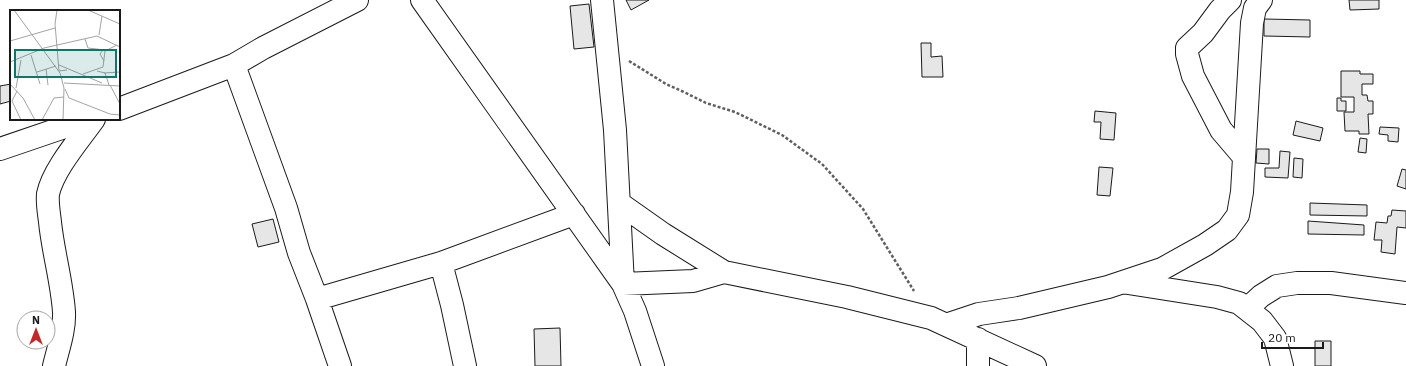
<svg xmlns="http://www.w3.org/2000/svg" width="1406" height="366" viewBox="0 0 1406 366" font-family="'IBM Plex Sans',sans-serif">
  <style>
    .building { fill: #e6e6e6; stroke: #1a1a1a }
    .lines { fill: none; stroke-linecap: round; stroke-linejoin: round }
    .minor-casing { stroke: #1a1a1a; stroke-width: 24 }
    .path { stroke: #5f5f5f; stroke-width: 2.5; stroke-dasharray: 3 2; stroke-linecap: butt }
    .minor { stroke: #fff; stroke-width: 22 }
    .inset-road { fill: none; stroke: #a3a3a3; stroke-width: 1 }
    .view { fill: #0f766e; fill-opacity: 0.15; stroke: #0f766e; stroke-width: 2 }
    .inset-edge { fill: none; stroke: #1a1a1a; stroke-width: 2 }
  </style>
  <rect width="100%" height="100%" fill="#fff"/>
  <path class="building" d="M626,0H649L631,10Z
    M1349,0H1379V9L1350,10Z
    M589,4L594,47L574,49L570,6Z
    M1264,19L1310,20V37L1264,36Z
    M921,43H931V57L942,56L943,77H922Z
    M1341,71H1360V74H1373V84H1362V95H1367L1368,101H1373V114H1368L1369,134H1359V131H1345L1344,112H1354V97H1341Z
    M11,84V101L0,104V86Z
    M1337,98H1341V101H1346V111H1337Z
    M1095,111L1116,113L1114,140L1100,139L1101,122H1094Z
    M1296,121L1323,128L1320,141L1293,135Z
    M1380,127L1399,128L1398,142L1388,141V135L1379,134Z
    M1360,138L1367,139L1366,153L1358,152Z
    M1257,149H1269V164L1256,163Z
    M1280,151L1290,152L1288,178L1265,177V168H1279Z
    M1294,158L1303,159L1302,178L1293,177Z
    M1099,167L1113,168L1110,196L1097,195Z
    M1402,169L1406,170V189L1397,186Z
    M1310,203L1367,205V216L1310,215Z
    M1392,210L1406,211V228L1397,227L1395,254L1381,252L1382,240H1374L1376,222L1387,223L1388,216H1391Z
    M273,219L279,242L258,247L252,224Z
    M1308,221L1364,225V235L1308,234Z
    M560,328L561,366H535L534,329Z
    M1315,341H1331V366H1315Z"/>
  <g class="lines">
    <g class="minor-casing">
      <path id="minor" d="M422,0L623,284L635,311L653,366
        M602,0L615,130L623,284L693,281L724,272
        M1230,0L1220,10L1203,33L1187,48V54L1193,76L1221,130L1244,157
        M234,65L286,208L299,253L317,299L340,366
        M119,109L234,65L263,48L357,0
        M0,149L88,119
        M619,203L663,234L724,272L847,297L931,318L1035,366
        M441,263L452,305L465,366
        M1128,283L1217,297L1239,303L1262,321L1275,338L1282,366
        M317,299L441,263L574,214
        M1247,309L1261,296L1277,286L1297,283H1331L1406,293
        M946,325L979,314L1019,308L1108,287L1162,269L1205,245L1227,230L1238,215L1242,192L1252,23L1255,8L1261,0
        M978,339V366
        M54,366C58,349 65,330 64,312C62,282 53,252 50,222C49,213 47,203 48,194C53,170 79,140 94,119"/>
    </g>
    <path class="path" d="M629,61L666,84L686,93L706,103L735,112L782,135L822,164L863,209L914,291"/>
    <use href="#minor" class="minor"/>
  </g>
  <g transform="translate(10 10)">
    <rect width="110" height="110" fill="#fff"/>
    <path class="inset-road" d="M4,0L50,63L54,78L53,110M47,0L45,14L49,61L57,60M78,0L110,14M89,25L92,6M75,29L78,38L95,40M0,31L45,18M93,40L90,44L94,51M21,45L30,74M0,52L34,38L87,26L110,37M49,55L92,73M36,59L38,75M87,61L95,63L99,75M27,62L46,56M94,63L110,62M73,64L93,57L95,41L107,35M54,73L110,76M0,74L13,88L25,110M100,75L110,94M6,78L11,50M55,79L59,88L100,104L110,105M7,81L2,91L11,110M32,110L44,88L54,87"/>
    <path class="view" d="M5,40H106V67H5Z"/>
    <rect width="110" height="110" class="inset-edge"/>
  </g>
  <g transform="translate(36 330)"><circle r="19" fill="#ffffff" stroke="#a3a3a3"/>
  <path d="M0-3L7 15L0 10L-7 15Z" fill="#c62828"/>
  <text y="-6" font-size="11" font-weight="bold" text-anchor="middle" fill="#1a1a1a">N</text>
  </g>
  <path d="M1262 342v6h61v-6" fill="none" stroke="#1a1a1a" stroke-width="2"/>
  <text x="1268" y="342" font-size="12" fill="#1a1a1a" stroke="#ffffff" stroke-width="3" paint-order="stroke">20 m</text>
</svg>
